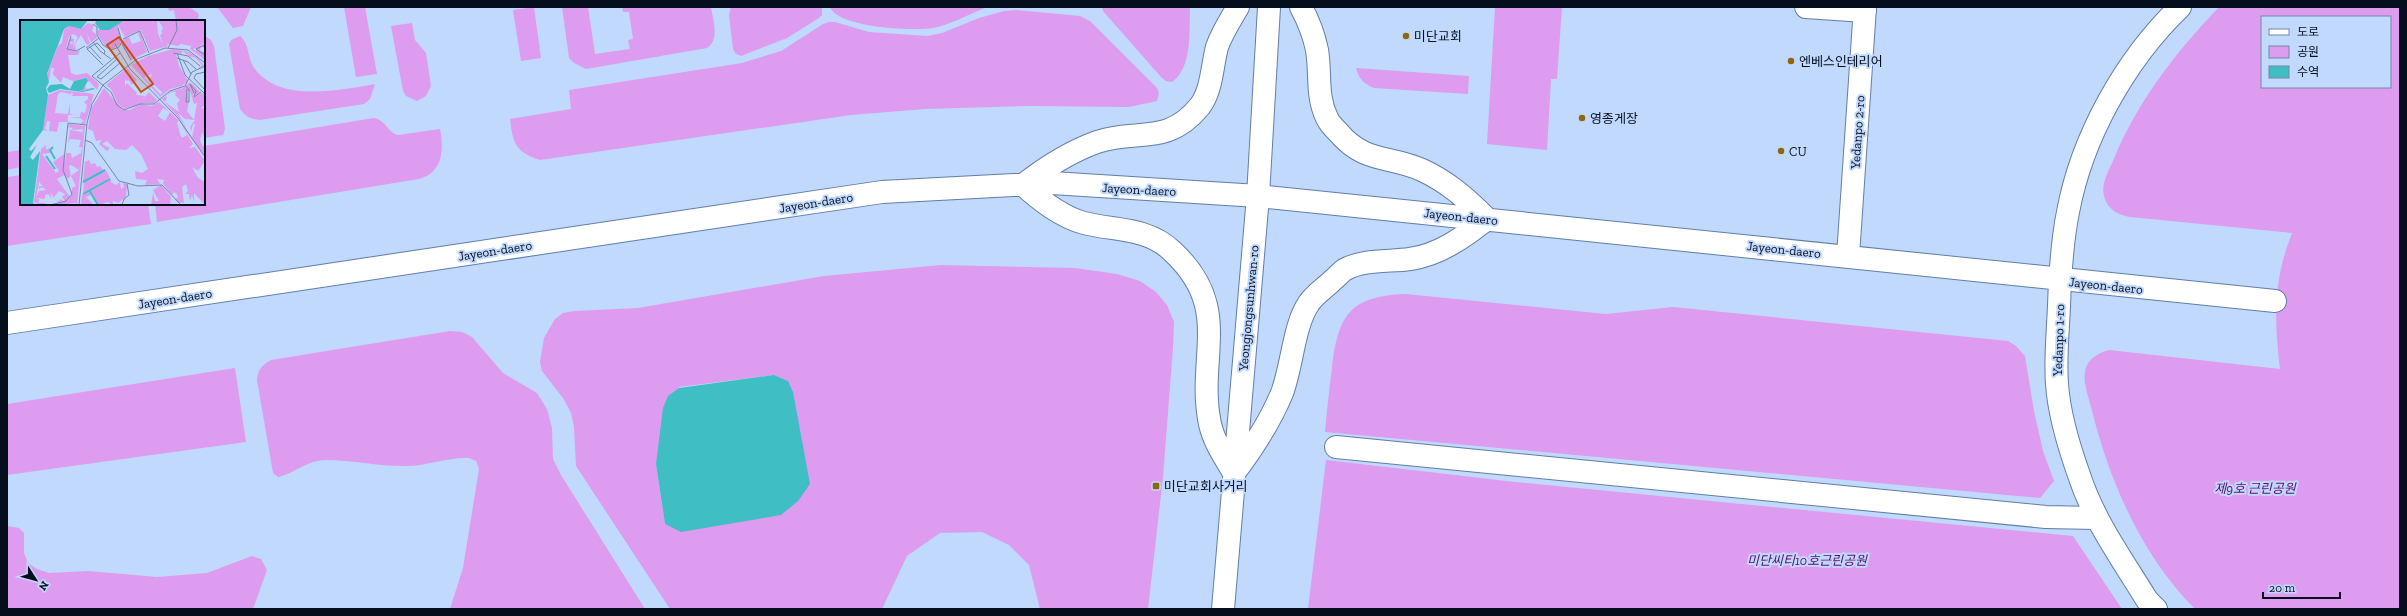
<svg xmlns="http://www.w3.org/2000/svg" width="2407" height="616" viewBox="0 0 2407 616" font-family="'Zilla Slab','Noto Sans KR',serif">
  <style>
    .green { fill: #dd9cf0; fill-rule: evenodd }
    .water { fill: #3fbec3 }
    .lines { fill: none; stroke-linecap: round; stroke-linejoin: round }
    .minor-casing { stroke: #627da6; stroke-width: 24 }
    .major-casing { stroke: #627da6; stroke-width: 24 }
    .minor { stroke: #fff; stroke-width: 22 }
    .major { stroke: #fff; stroke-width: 22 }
    .poi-dot { fill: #90650d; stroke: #c0d9fd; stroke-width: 1.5 }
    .labels { text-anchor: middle; stroke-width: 4; stroke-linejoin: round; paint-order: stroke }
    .poi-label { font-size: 13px; fill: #050e1d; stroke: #c0d9fd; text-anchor: start }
    .street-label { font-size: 13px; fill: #050e1d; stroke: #c0d9fd }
    .park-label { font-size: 13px; font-style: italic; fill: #5f0a74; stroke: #c0d9fd }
    .inset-river { fill: none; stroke: #3fbec3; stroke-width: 2 }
    .inset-road { fill: none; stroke: #7588a3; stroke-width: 1 }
    .view { fill: #c64e0f; fill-opacity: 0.15; stroke: #c64e0f; stroke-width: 2 }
    .inset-edge { fill: none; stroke: #050e1d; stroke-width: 2 }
  </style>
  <rect width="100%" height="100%" fill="#c0d9fd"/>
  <path class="green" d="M168,7H189L198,13L199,16L197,21H176L174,10L169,11Z
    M217,7H251L243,26L233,28Z
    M344,7H365L377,74L356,77Z
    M534,7L541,58L521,61L513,10Z
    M562,7H588L595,54L630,49L628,40L633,39L629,12H623L622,7H711C713,21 720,39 707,48L586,69L574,63L569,58Z
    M731,7H822V15L819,18L787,38L741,56L735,53L733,49L729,15Z
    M830,7H988C970,13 951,25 933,28C913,31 838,28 830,7Z
    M1102,7H1190C1189,30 1193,67 1172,82L1166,81L1161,77L1103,11Z
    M1495,7H1562L1557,79H1551L1547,150L1487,144Z
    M2219,7H2400V609H2195C2141,555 2109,480 2091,407C2088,395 2081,378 2087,365C2091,357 2101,352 2109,350L2280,369C2274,317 2273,282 2292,233L2130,217C2118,215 2107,209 2104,196C2101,184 2108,172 2113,161C2137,102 2175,53 2219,7ZM2262,17H2390V87H2262Z
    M1016,10L1080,16L1090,21L1157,88L1159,93L1157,101L1129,107L1027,106L925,109L851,115L540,160C515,152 513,143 510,119L571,109L569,90L742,63L781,51L823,24L829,22H835L869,32L927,36L942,33L979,18L1004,11Z
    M412,23L415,40L426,53L431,86L426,96L417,101L406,96L403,91L391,26Z
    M204,35L211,40L214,46L225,129L223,135L204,138Z
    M240,36C250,44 247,59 255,69C280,103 340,90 375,84L370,99L364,104L260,120C250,119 246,117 240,109L229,44L231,40Z
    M1356,68L1469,76L1468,94L1374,88C1363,83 1359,79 1356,68Z
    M374,118C386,120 388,133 398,135L440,129C444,150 443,172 419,179L157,222L155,204H204V146Z
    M21,150V167L7,170V152Z
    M21,175V204H148L151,224L7,246V177Z
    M941,265L1075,268L1117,274L1140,281L1156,292L1167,305L1174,322L1173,348L1163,477L1148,609H1040L1029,565L1009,545L982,532L940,533L907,556L882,609H670L576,466L574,427L571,413L563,398L542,371L540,362L544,338L555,319L563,313L574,311L638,308L824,276ZM774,375L788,381L665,524L656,464L679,387Z
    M1406,294L1606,314L1673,307L2008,341L2016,346L2025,356L2034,411L2043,451L2054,481L2040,498L1325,432C1327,411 1329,389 1332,368C1338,315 1350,296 1406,294Z
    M450,331L462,332L472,337L503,373L537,393L547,409L552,428L553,459L561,475L645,609H450L463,568L479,469L476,461L469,458C449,457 429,465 409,466C381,467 354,460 326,460C308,460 295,473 278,477L273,473L257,380C258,369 262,365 271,360Z
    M235,368L246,442L7,475V404Z
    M1326,460L1515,482L2073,536L2122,609H1308Z
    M7,526L19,528L24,533V553L28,563L37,569L49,573L88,571L157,577L207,573L252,556L261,559L267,570L253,609H7Z"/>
  <path class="water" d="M774,375L788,381L793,392L810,484L798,501L781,515L681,532L665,524L656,464L663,408L668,396L679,388Z"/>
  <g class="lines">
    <g class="minor-casing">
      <path id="minor" d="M1806,7L1865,11
        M1848,256L1865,7
        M1336,447L2046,517L2096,518
        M2156,609L2147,600C2122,559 2094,521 2079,475C2069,447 2059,413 2057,384C2055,358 2058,331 2059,306C2060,275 2062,242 2068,212C2082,137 2125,60 2180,7"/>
    </g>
    <g class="major-casing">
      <path id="major" d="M1238,7C1231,19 1222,33 1217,47C1212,66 1212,90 1200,106C1167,147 1136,128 1097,142C1069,152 1046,167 1023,185C1040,200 1061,217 1084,223C1115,231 1147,227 1172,251C1234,308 1196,357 1210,424C1214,442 1225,458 1234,473C1253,448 1270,422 1282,393C1292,367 1294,324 1309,303C1315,294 1325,288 1333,280C1337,277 1340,273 1344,270C1363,259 1389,262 1410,259C1439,255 1464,237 1487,219C1467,199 1448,182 1422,170C1389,155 1365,164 1338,132C1334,128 1329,123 1327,118C1316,96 1321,73 1317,50C1314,35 1308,20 1301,7
        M7,323L882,192L1052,183L1258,196L2275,301
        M1223,609L1258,196L1269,7"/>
    </g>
    <use href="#minor" class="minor"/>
    <use href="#major" class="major"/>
  </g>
  <g class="poi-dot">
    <circle cx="1406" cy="36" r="4"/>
    <circle cx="1791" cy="61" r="4"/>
    <circle cx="1582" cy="118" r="4"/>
    <circle cx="1781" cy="151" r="4"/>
    <rect x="1152" y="482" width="8" height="8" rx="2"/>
  </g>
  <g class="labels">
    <g class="poi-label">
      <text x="1414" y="41">미단교회</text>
      <text x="1799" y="66">엔베스인테리어</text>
      <text x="1590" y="123">영종게장</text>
      <text x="1789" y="156">CU</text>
      <text x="1164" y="491">미단교회사거리</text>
    </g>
    <g class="street-label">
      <text transform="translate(1857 132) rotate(-86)" y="5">Yedanpo 2-ro</text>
      <text transform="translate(1139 189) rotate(3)" y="5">Jayeon-daero</text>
      <text transform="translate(816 202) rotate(-9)" y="5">Jayeon-daero</text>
      <text transform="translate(1461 216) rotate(6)" y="5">Jayeon-daero</text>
      <text transform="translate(1784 249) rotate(6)" y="5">Jayeon-daero</text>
      <text transform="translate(495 250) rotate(-9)" y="5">Jayeon-daero</text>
      <text transform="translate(2106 285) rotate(6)" y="5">Jayeon-daero</text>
      <text transform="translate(175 298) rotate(-9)" y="5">Jayeon-daero</text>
      <text transform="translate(1248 308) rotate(-85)" y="5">Yeongjongsunhwan-ro</text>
      <text transform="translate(2058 340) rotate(-88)" y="5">Yedanpo 1-ro</text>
    </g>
    <g class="park-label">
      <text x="2255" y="493">제9호 근린공원</text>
      <text x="1807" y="565">미단씨티10호근린공원</text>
    </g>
  </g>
  <g transform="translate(20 20)">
    <rect width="185" height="185" fill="#c0d9fd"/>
    <path d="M107,0H137L138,14L143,25L140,15L143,13L141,12L143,8L138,0H185V23L182,24L185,25V30L181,24L180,31L174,28V30L185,32V40L170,29L171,26L161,24L158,26L147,24L148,26L130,31L121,10L105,17L98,5L101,24L92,29L86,27L78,15V10H88L86,8ZM68,3L74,5L72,11L76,14L77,18L71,22L66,12L70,23L67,25L61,15L55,24L56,31L47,28L49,25L48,22L52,24L53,22H49L51,18L54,19L53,27L57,19V16L53,14L49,17L46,28L56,32L60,30L58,35H48L51,53L56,55L67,53L79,64L77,70L69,61L65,65L66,69L73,68L63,71L59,70H63L68,60L66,58L53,61L43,57L41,63L33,54L34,48H31L29,61L27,55L38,26L42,23L44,10L49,6L61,9ZM120,12L127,32L111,40L102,24L104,19L109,17L112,24L121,21L118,13ZM153,29L169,32L178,38L184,46L178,48L182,45L176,38L168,36L169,33L167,35L163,31L161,34L152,32L156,34L159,46L168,61L162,66L150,69L140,77L111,45L128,36ZM133,54L128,59L142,72L141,75L124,57ZM107,48L117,60L111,65L110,61L105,60V66L107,63L117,73L116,75L125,76L123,79L129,72L137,80L134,83H124L104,89L98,84L91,69L86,65ZM170,62L180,72L174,76V72L173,78L181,73L185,74V85L181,88L185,89V115L184,117L182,112L180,120L183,127L185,121V136L164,109L173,124L169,128L175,127L185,141L178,151L172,147L178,158L185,162V185L174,173V182L172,175L170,181L169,174H165L168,171L166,164L162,167L164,183L159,182L162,185L155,180L158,177L157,174L154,172L152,175L143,164L144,160L137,159L140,164L125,165L127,160L116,159L115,151L122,153L128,149L121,134L112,125L106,130L95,129L87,121L82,124L90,128L87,131L79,124L82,120L76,121L73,111L68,109L71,89L84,68L103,90H110L121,84L132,86L139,82L150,92L143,88L138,96L145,101L150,92L159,101L157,102L160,114L162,118L167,115L160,101L141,81L158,98L177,125L172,117L175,104H173L171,112L170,107L175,100L165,99L158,93L167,109L160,99L142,79L150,72L163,68ZM167,70L170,71L174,84L177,83L174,100L167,91L169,81ZM152,72H156L155,75L160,80L157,83L159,92L145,82L147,77L145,76ZM40,70L74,74L65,104H60L64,101L60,98L49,97H60L61,92L65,93L67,85L64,82L68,79V76H52L53,73H51L50,76V74L41,72L38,74L35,93L48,94L50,83V94L54,95H48V102H39L37,112L29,111L30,101H27L25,109L28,111L23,110L28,75ZM49,104L65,106L57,185L56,183L32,185L47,181L51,176L52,168L44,155L37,159L50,177L45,181L42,177L45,174L39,171L34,177L37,182L41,179L43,181L37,182L30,172L32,179L28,174L25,175V179L16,178L19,171L26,170L22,167L19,169V166H23L19,162L16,179H19V183H27L20,185L14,182L21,129L26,125V130L29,128L30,133L22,134L36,153L39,151L33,142L44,134L45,143L46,133H51L52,138L61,133L62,127H59L61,120L50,119L48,123L50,110L62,112V115L63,109L51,110L53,108L50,107L48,109ZM51,145L59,150L51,156L56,166L52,168L47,159L51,156L49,146ZM69,140L71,144L75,143L77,147L80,146L83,150L85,149L63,161L65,142ZM86,150L90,158L63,173L64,162ZM91,159V162L96,165L100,162L101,169L104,167L103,163L107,164L106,177L98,183L93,181V185L88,182L79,185L70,170ZM141,165L151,177L150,185H131L133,173L135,181H139L133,170ZM69,171L71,175L66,177L73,184L61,185L62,175Z" fill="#dd9cf0" fill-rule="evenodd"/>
    <path d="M0,0H68L61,9L49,6L44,9L27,54L29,62L26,68L28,75L23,110L9,129L11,131L17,125L10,137L13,140L20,131L13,183L17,185H0ZM77,0H105L89,10H80L75,3ZM66,58L68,60L63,70H59L63,71L73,68L75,69L63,72L40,69L29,73L27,69L30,65L42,64L50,69L54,61Z" fill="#3fbec3"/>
    <path class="inset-river" d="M33,127L30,130L35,139M26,136L35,149M63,162L85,150M69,170L78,185M63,174L90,159"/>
    <path class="inset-road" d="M73,4L77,7V15L83,25L91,30L99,27L102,22L98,8M51,16L47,29L56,31L65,26M103,19L120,11L129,33M73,22L80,31L91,39M95,24L110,49L158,98L185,137M102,24L111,40M185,25L176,29L185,35M70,27L81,39M66,28L79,18M148,28L157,10L156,0M67,29L83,45M67,29L77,23L85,31L84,34M100,33L72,56L91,72L97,85L104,90L120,84H134L150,71L165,66L172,52L185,46M153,33L168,36L180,46M157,33L165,55L185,74M157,38L168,42L176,49M97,39L77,57L81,59L100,43M163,40L171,54M185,52L176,54L174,58L185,70M166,66L169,70V82H166L167,69M174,73L170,64L176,71L174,77L181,72M65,120L72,123L99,161L118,166L142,165L161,185M30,185L46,181L52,174L43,150L48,103L67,105M59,185L67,103L72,84L83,65L117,39L145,28L168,30L185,43M102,185L104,179L109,175L107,164"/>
    <path class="view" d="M99,17L133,64L121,72L87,25Z"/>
    <rect width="185" height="185" class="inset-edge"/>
  </g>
  <rect width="2407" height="616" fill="none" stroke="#050e1d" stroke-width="16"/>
  <rect x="2261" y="16" width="130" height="72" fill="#c0d9fd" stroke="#7588a3"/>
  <rect x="2269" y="29" width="20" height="6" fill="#ffffff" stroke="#7588a3"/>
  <text x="2297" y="36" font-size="12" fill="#050e1d">도로</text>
  <rect x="2269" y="46" width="20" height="12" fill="#dd9cf0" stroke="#7588a3"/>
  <text x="2297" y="56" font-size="12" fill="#050e1d">공원</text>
  <rect x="2269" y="66" width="20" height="12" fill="#3fbec3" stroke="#7588a3"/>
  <text x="2297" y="76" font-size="12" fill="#050e1d">수역</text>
  <g transform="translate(36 580) rotate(126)" stroke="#c0d9fd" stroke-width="3" paint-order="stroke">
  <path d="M0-3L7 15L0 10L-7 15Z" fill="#050e1d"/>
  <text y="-6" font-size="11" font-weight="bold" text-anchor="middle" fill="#050e1d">N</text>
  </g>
  <path d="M2263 592v6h77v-6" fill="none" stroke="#050e1d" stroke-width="2"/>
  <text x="2269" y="592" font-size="12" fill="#050e1d" stroke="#c0d9fd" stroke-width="3" paint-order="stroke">20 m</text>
</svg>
